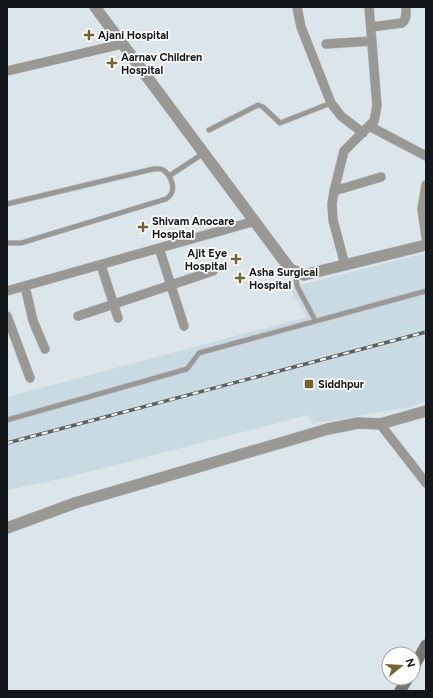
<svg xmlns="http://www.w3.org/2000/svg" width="433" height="698" viewBox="0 0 433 698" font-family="Figtree,sans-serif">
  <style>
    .built { fill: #c9dae2 }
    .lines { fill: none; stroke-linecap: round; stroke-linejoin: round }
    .service-casing { stroke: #b8c0c4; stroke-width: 6 }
    .minor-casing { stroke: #b8c0c4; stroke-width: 10 }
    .tertiary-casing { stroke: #b8c0c4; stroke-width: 12 }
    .secondary-casing { stroke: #b8c0c4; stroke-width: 12 }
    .service { stroke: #999895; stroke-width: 4.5 }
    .minor { stroke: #999895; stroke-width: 9 }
    .tertiary { stroke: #999895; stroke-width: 11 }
    .secondary { stroke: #767570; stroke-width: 11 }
    .rail-casing { stroke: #5c6164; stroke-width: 3.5 }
    .rail { stroke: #fff; stroke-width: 2; stroke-dasharray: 6; stroke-linecap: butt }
    .poi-dot { fill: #746432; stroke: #fff; stroke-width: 1.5 }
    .labels { text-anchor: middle; stroke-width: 3.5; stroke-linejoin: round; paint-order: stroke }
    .poi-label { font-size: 11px; font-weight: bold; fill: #141719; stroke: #fff; text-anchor: start }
  </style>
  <rect width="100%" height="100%" fill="#dce5e9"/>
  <path class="built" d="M426,253V401L411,407L312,424L308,415L69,477L7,490V397L307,317L289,288Z"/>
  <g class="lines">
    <g class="service-casing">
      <path id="service" d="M209,130L258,105L263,107L280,123L331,103
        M7,204L153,169C161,168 164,169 169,176L204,153
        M7,243H21L166,199C175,193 174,185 169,176
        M295,272L297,286L315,320
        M7,420L187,369L199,353L426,291"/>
    </g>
    <g class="minor-casing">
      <path id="minor" d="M297,7L301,27L331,103L341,116L363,133
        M371,27L402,23C407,19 406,13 406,7
        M326,44L372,41
        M7,71L122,44
        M369,126L426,156
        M426,185L422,209L426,237
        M334,191L381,177
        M159,248L184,326
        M101,265L118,318
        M345,265L333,220L332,204L334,191L344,151L374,121L377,106L369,7
        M25,286L33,321L45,349
        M7,291L255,221
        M7,316L30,378
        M78,316L213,271
        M380,424L426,483"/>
    </g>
    <g class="tertiary-casing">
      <path id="tertiary" d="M95,7L290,269L304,275L426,245
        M7,528L75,503L328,429L358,423L380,424L426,411"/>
    </g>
    <g class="secondary-casing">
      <path id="secondary" d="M413,668L426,645
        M400,691L408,678"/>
    </g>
    <use href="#service" class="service"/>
    <use href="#minor" class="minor"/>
    <use href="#tertiary" class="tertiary"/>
    <use href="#secondary" class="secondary"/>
    <g class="rail-casing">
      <path id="rail" d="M7,443L426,332"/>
    </g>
    <use href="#rail" class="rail"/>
  </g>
  <g class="poi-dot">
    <path d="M87 29h4v4h4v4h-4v4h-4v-4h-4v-4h4z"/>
    <path d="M110 57h4v4h4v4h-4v4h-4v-4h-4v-4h4z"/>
    <path d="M141 221h4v4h4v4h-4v4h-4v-4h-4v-4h4z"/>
    <path d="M234 253h4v4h4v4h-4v4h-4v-4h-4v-4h4z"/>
    <path d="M238 272h4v4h4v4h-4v4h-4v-4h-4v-4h4z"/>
    <rect x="304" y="379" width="10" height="10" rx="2"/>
  </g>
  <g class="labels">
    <g class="poi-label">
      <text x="98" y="39">Ajani Hospital</text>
      <text x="121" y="61">Aarnav Children<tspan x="121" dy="13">Hospital</tspan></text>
      <text x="152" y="225">Shivam Anocare<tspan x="152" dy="13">Hospital</tspan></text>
      <text x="227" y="257" text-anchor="end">Ajit Eye<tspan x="227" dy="13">Hospital</tspan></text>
      <text x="249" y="276">Asha Surgical<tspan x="249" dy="13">Hospital</tspan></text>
      <text x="318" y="388">Siddhpur</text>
    </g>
  </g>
  <rect width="433" height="698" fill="none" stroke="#141719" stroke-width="16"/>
  <g transform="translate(401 666) rotate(72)"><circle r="19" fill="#ffffff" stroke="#a1a2a3"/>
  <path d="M0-3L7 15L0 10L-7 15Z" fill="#746432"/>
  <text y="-6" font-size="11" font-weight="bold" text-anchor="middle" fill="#141719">N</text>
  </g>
</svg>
